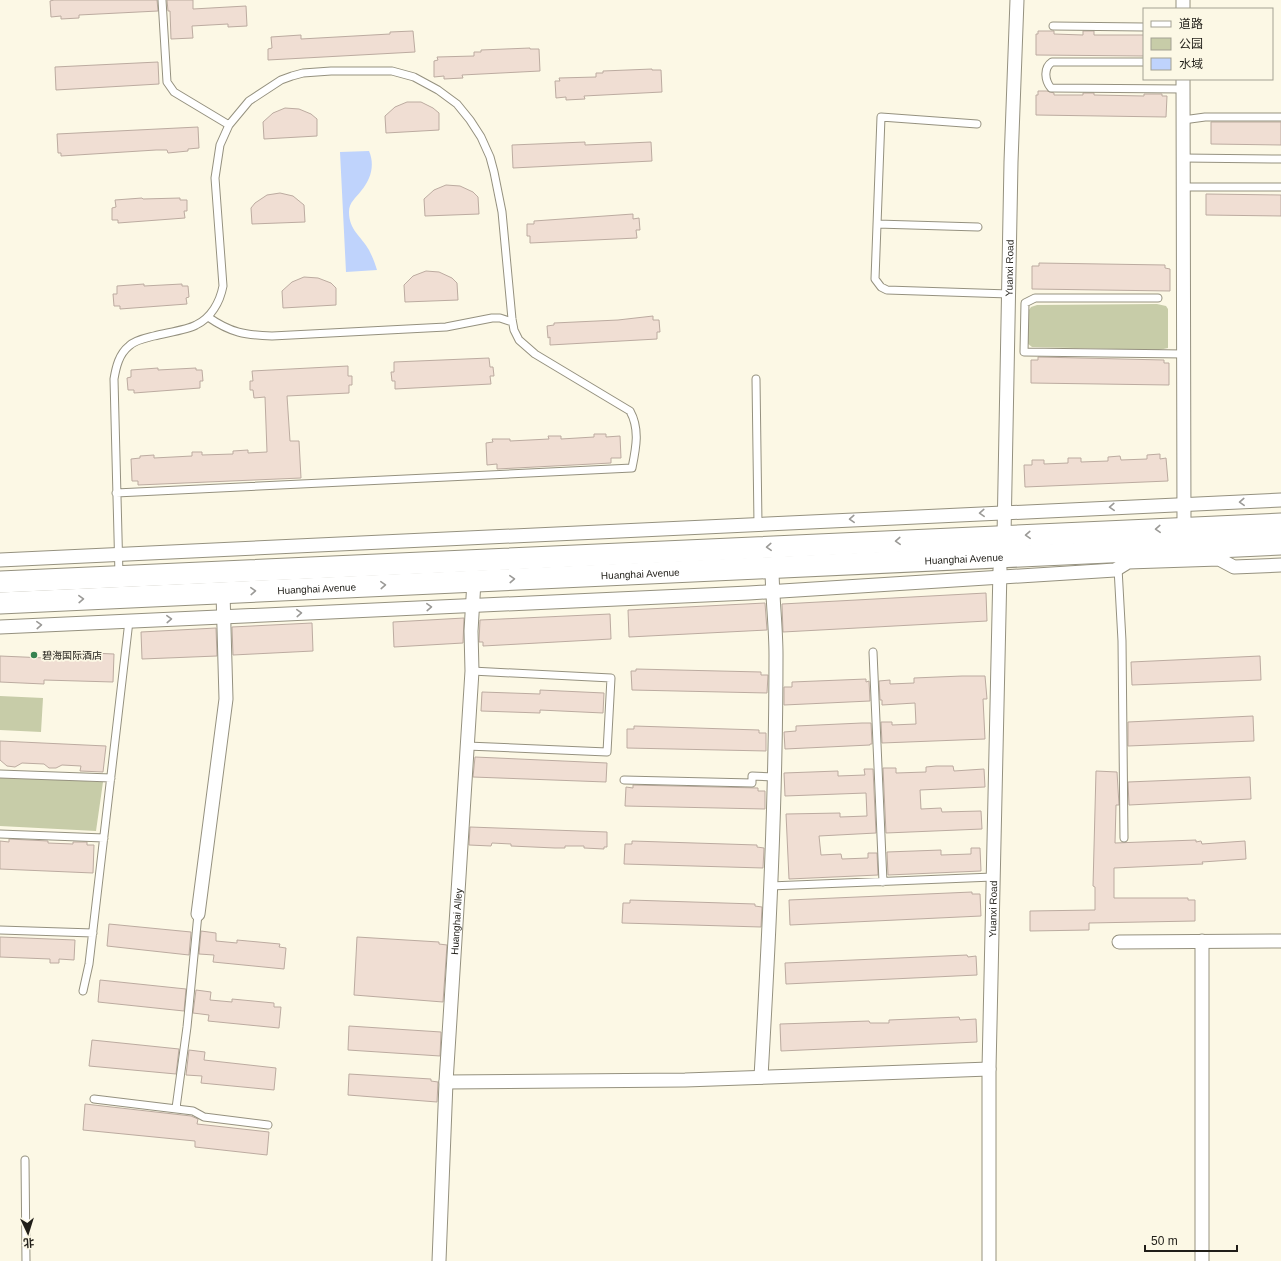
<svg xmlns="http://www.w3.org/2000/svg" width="1281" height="1261" viewBox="0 0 1281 1261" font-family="Helvetica,'Noto Sans SC',sans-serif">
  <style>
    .green { fill: #c7cca8 }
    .water { fill: #bfd3fc }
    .building { fill: #f0ded3; stroke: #bcaba0 }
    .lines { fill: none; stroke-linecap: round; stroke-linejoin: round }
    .lane-casing { stroke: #95917f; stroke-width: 9 }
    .street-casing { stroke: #95917f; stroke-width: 15 }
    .primary-casing { stroke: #95917f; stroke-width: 23 }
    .lane { stroke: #fff; stroke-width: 7 }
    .street { stroke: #fff; stroke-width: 13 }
    .primary { stroke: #fff; stroke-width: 21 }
    .oneway { stroke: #9b9a97 }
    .poi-dot { fill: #368351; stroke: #fcf8e5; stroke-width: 1.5 }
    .labels { text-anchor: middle; stroke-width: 3.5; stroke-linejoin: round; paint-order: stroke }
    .street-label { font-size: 10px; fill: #201e18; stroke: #fcf8e5 }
    .poi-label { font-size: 10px; fill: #201e18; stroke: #fcf8e5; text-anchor: start }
  </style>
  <rect width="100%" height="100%" fill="#fcf8e5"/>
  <path class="green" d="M1157,304L1166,306L1168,309V348L1159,350L1032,347L1027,343L1029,310L1031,307L1037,305Z
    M0,696L43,698L41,732L0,730Z
    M0,776L103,782L96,831L0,826Z"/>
  <path class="water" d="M369,151C375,165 371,179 361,191C356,198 349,202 349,212C349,230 361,236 369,250C372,256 375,263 377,270L346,272L340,152Z"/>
  <path class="building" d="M54,0H157L158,11L79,15V18L61,19V16L51,17L50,1Z
    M167,0H193V9L246,6L247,26L228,27V24L192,26L193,38L171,39L170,11H168Z
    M413,31L415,52L268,60V49L272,48L271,37L301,35V39L390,34V32Z
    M1038,31H1054V34L1083,35V31H1094V35H1144V56L1036,55V34H1038Z
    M530,48V49H539L540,71L462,75L463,78L444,79V76L434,77V61L438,60L437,57L474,56V52H481V50Z
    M158,62L159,84L56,90L55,67Z
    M652,69V70H661L662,92L584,96L585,99L566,100V97L556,98L555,81H560L559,78L596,77V73H603V71Z
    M1038,91H1047L1054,93V95H1083V93H1094V95L1144,96V94H1162V96H1167L1166,117L1036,115V95H1038Z
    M407,102H421L433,108L439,113V130L386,133L385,116L395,107Z
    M285,108L299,109L311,114L317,119V136L264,139L263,122L273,113Z
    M1211,122H1281V145L1211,144Z
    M198,127L199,148L188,149V151L168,153L167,150H156L61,156V153H58L57,134Z
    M585,142V145L651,142L652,161L513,168L512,145Z
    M446,185L460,186L473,192L478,197L479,214L425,216L424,199L434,190Z
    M280,193L293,196L304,205L305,222L252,224L251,208L255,203L267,195Z
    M1206,194L1281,195V216L1206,215Z
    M142,198L143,199L180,198V200H187V211H184L185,218L118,223V220H112V208L116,207L115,200Z
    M633,214V219L639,218L640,230H636L637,238L530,243V236H527V224H534V221Z
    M1039,263L1165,265V268L1170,269V291L1032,289V266H1039Z
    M426,271L439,272L452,278L457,283L458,300L405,302L404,285L413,276Z
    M304,277L318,278L331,283L336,288V305L283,308L282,291L292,282Z
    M144,284V286L182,284V286H188L189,297L186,298L187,304L120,309V306H114L113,294H117V286Z
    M653,316V320H659L660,332H657V339L550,345V337L548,338L547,326L554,325V323L618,320Z
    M1038,357L1164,360V363H1169V385L1031,383V360H1038Z
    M489,358L490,367H493L494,376H490L491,384L395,389V381H392L391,372H394V362Z
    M348,366V376H352V385H349V393L287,396L290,441H299L301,478L138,485V481H132L131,459L140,458V456L154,455V458L192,456V452H202V455L233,454V451L248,450V453L267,452L265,397L254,398L253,390H250V381H253L252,371Z
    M158,368V370L196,368V370H202L203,381H200V388L134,393V390H128L127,378L131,377V370Z
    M594,434H606V437L620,436L621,458H611V463L497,469V464L487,465L486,443L493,442L492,439H510V441L549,439L548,436H561V439L594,437Z
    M1160,454V459L1166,458L1168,481L1025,487L1024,465H1032V460H1044V464L1068,463V458H1081V462L1108,461V457L1120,456L1121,460L1147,459V455Z
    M986,593L987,621L783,632L782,604Z
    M765,603L767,630L629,637L628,610Z
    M610,614L611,639L483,646V642H479L480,620Z
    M464,618L463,643L394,647L393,622Z
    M312,623L313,651L233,655L232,627Z
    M216,628L217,656L142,659L141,632Z
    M46,651L114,654L113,682L44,680V684L0,682V656L46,658Z
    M1260,656L1261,680L1132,685L1131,662Z
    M636,669L761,672V675H768L767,693L632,690L631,671H636Z
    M962,676H985L987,699H983L985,739L882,743L881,722H892V725L916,724L915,703L882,705V700H880L879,681L890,680V684L914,683V678Z
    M866,679V682L869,681L870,701L784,705V687H792V682Z
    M540,690L604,693L603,713L540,710V713L481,711L482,692L540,694Z
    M1253,716L1254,741L1128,746V722Z
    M862,723H871L872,744H870V745L785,749L784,732L796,731V726Z
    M634,726L759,730V733H766V751L627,748V729H634Z
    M0,741L106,746L103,772L80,771L81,766L62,765L56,768H49L44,764L22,763L15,767L7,766L0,760Z
    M475,757L607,763L606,782L473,777Z
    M936,766H953L954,771L984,769L985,787L920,790L921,809L941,808L942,812L981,811L982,829L886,833L883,768H896V773L926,772V767Z
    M864,769H873L876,833L819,836L821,855L841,854L842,859L868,858V853H877L878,875L789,879L786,814L840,813V817L867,816L866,793L785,796L784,773L838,771V776L865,775Z
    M1096,771L1117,772L1119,805H1116L1115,843L1196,840V842L1201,841L1202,844L1245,841L1246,859L1202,862L1203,864L1114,868V898H1188V900H1195V921L1089,923V930L1030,931V911L1095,910V887L1093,886Z
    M1250,777L1251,799L1129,805L1128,782Z
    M633,785L758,788V791H765V809L625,806L626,787L633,788Z
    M470,827L607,832V847H604V849L584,848V846H565V848H555L511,846V844L492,843L491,846L469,845Z
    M9,839L48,841V843L73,844V842H87V845H94L93,873L0,869V841L9,842Z
    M632,841L757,845V847L764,848L763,868L624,864L625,844H632Z
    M971,848H980L981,871L888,875L887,852L941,850V855L971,854Z
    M972,892V894H980L981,916L790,925L789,900Z
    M630,900L755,904V906L762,907L761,927L622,923L623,903H630Z
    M109,924L191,932L189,955L107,946Z
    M201,931L216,933V941L237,943V940L280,944L279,947L286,948L284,969L213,962L214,955L199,954Z
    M0,937L75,940L74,960L59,959V963H50V959L0,957Z
    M357,937L439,942V944L447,945L443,1002L354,995Z
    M967,955L968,957L976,956L977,975L786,984L785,963Z
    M100,980L186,989L184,1011L98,1002Z
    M196,990L211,992L210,1000L232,1002V999L274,1003V1007H281L279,1028L208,1021L209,1015L193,1013Z
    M959,1017L960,1020L976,1019L977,1042L781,1051L780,1024L869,1021L870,1023H889V1020Z
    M349,1026L441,1032L440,1056L348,1050Z
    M92,1040L179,1049L176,1074L89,1066Z
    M189,1050L205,1052L204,1060L276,1068L274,1090L201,1083L202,1076L186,1075Z
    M349,1074L431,1079V1081L438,1082L437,1102L348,1095Z
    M85,1104L191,1116L198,1119L197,1124L269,1132L267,1155L195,1147V1141L83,1130Z"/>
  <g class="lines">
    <g class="lane-casing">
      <path id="lane" d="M162,0L167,82L174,92L229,125
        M1053,26L1144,27
        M1144,62H1052C1043,68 1045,81 1051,88L1183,89
        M1183,120L1205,117H1281
        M977,124L881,117L875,279L881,287L887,290L1009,294
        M1183,158L1281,159
        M1183,187H1281
        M877,224L978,227
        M1158,298H1035L1025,303L1024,352L1184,354
        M208,317C231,333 245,335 272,336L446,327L492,318H500L512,322
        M756,379L758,524
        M116,493L632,468C636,448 640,429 630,411L535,354L519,340L514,330L512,319L502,212L494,172L490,157L481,137L470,120L457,104L438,90L414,77L392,71H331L303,73L292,76L281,80L249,101L229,125L220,145L215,178L223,286C220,302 211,318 196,325C187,330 165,333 154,336C146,338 135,340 129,346C119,354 116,367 114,379L119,575
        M1118,568L1122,641L1124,838
        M873,652L883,882
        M467,746L607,752L611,678L472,671
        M0,774L111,778
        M624,780L752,783V776L774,777
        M0,834L104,838
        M770,886L993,877
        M0,930L93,933
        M83,991L89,964L129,621
        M94,1099L193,1111L204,1117L268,1125
        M176,1108L187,1027L198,914
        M25,1160L26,1261"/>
    </g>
    <g class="street-casing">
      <g id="street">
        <path d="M1183,0V9"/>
        <path d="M1183,79L1184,528"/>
        <path id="s1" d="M1004,536L1011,162L1017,0"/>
        <path d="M0,560L1281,500"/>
        <path d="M0,627L749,593L1115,570L1128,562L1219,559L1234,567L1281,565"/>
        <path d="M198,914L226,699L223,593"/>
        <path d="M1119,942L1281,941"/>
        <path d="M761,1077C769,937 776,796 776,655C776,626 772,596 772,567"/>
        <path d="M446,1082L685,1080L989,1069"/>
        <path id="s2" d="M439,1261L446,1082L472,671L471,631L474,581"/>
        <path id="s3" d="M989,1261V1069L1000,569"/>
        <path d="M1202,1261V941"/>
      </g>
    </g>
    <g class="primary-casing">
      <g id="primary">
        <path d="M0,582L1281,524"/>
        <path id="s4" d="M0,603L1281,544"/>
      </g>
    </g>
    <use href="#lane" class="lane"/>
    <use href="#street" class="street"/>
    <use href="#primary" class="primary"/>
  </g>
  <defs><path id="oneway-chevron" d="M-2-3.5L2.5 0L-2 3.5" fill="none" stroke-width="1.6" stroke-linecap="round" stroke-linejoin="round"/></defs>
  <g class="oneway">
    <use href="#oneway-chevron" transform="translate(1242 502) rotate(177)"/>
    <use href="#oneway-chevron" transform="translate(1112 507) rotate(177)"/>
    <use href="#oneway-chevron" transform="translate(982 513) rotate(177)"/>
    <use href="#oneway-chevron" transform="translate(852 519) rotate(177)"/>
    <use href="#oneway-chevron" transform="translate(1158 529) rotate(177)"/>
    <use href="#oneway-chevron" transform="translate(1028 535) rotate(177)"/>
    <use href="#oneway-chevron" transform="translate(898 541) rotate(177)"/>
    <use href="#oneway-chevron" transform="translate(769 547) rotate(177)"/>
    <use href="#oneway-chevron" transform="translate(512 579) rotate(-3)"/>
    <use href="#oneway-chevron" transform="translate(383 585) rotate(-3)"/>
    <use href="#oneway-chevron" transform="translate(253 591) rotate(-3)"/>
    <use href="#oneway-chevron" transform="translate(81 599) rotate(-2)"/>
    <use href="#oneway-chevron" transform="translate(429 607) rotate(-3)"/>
    <use href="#oneway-chevron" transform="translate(299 613) rotate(-3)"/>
    <use href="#oneway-chevron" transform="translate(169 619) rotate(-3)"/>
    <use href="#oneway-chevron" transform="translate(39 625) rotate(-3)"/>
  </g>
  <circle class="poi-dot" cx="34" cy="655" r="4"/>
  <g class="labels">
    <g class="street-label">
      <text dy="4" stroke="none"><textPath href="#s1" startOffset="268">Yuanxi Road</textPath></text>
      <text dy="4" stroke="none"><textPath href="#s4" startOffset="965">Huanghai Avenue</textPath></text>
      <text dy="4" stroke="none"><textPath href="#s4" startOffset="641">Huanghai Avenue</textPath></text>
      <text dy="4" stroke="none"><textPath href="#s4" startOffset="317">Huanghai Avenue</textPath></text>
      <text dy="4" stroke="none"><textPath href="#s3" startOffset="352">Yuanxi Road</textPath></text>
      <text dy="4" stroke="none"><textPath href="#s2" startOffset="340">Huanghai Alley</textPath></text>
    </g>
    <g class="poi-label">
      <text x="42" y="659">碧海国际酒店</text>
    </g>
  </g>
  <rect x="1143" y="8" width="130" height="72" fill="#fcf8e5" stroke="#a4a193"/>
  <rect x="1151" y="21" width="20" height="6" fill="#ffffff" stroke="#a4a193"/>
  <text x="1179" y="28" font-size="12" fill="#201e18">道路</text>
  <rect x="1151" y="38" width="20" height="12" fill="#c7cca8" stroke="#a4a193"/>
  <text x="1179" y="48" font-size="12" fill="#201e18">公园</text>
  <rect x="1151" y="58" width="20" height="12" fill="#bfd3fc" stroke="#a4a193"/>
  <text x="1179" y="68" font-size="12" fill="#201e18">水域</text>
  <g transform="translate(28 1233) rotate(176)" stroke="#fcf8e5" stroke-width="3" paint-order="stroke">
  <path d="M0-3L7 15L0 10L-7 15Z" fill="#201e18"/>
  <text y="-6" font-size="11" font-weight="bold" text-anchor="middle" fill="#201e18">北</text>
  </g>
  <path d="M1145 1245v6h92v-6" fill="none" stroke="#201e18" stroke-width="2"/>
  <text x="1151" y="1245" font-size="12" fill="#201e18" stroke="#fcf8e5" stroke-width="3" paint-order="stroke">50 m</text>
</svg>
